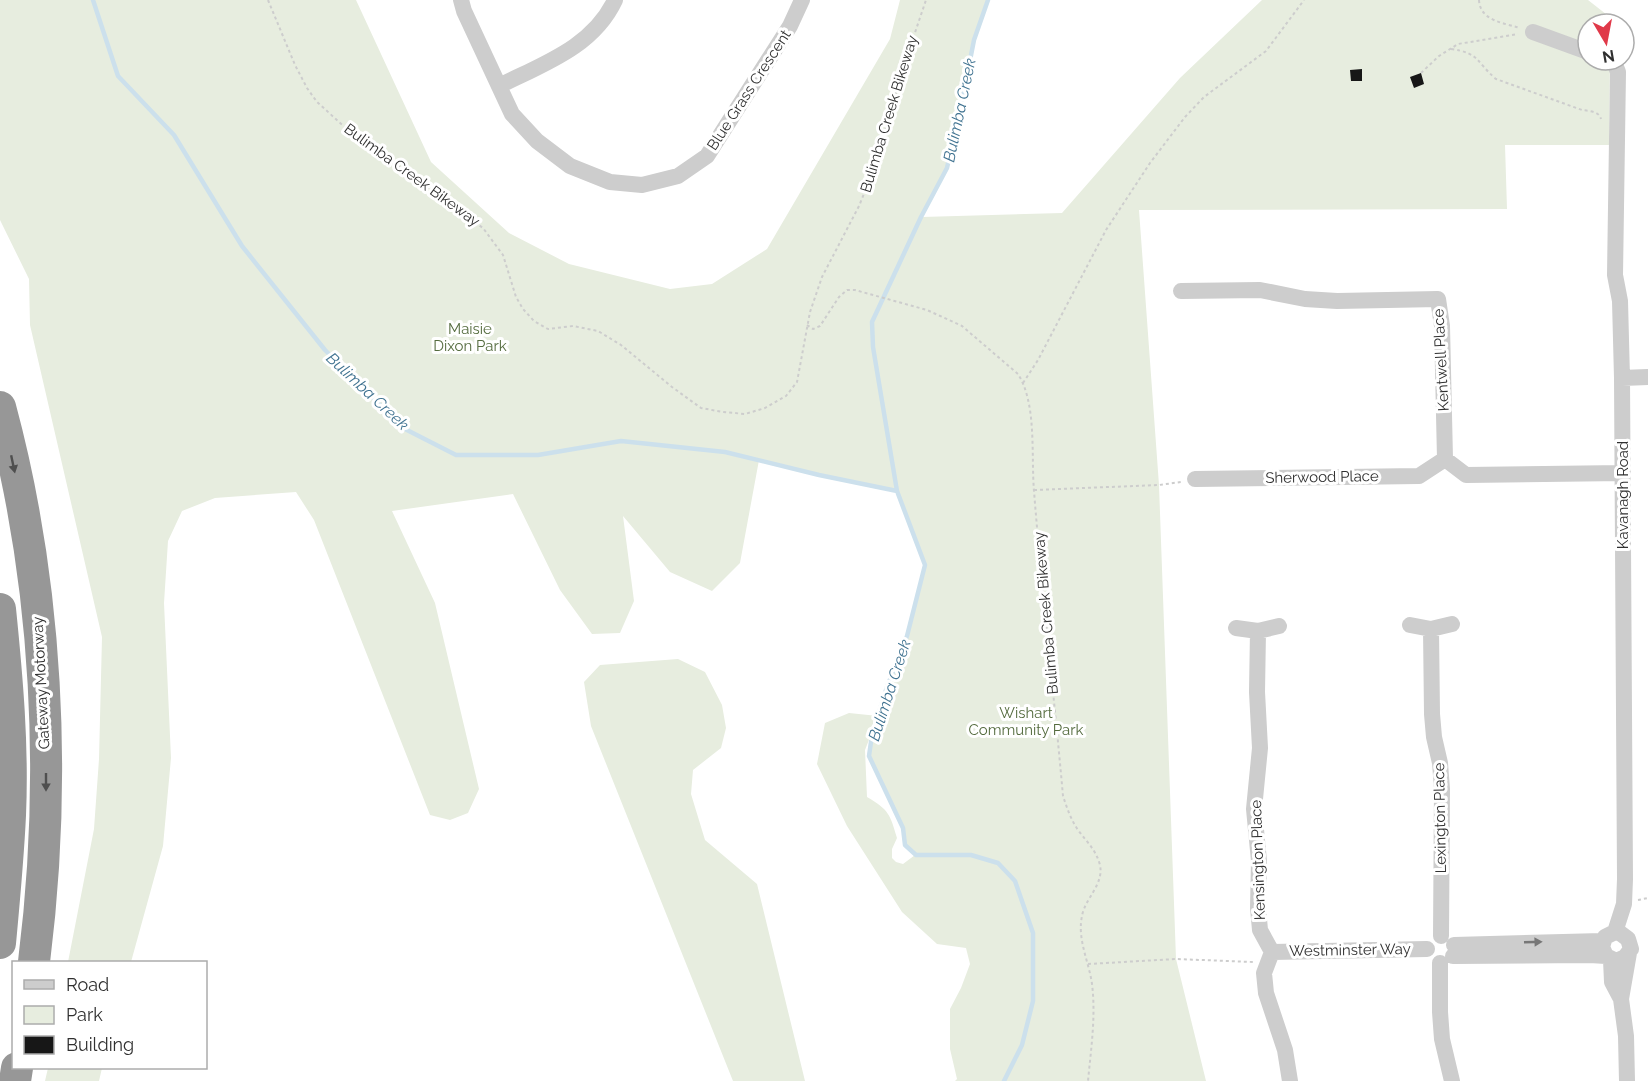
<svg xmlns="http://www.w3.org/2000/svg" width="1648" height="1081" viewBox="0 0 1648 1081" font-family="Raleway,sans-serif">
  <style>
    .green { fill: #e7eddf; fill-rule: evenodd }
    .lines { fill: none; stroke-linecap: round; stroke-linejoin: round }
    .stream { stroke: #cce0ec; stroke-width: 4.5 }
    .building { fill: #171717 }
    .path { stroke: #cdcdcd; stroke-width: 2; stroke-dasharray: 3 3; stroke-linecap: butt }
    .street { stroke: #cdcdcd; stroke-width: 16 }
    .highway { stroke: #979797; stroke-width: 32 }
    .oneway { fill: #4f4f4f }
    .oneway2 { fill: #777 }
    .labels { text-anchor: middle; stroke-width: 6; stroke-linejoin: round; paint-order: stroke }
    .street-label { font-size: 15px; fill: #303030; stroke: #fff }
    .park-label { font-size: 15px; fill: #546b3e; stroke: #fff }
    .water-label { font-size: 16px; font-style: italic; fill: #407391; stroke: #fff }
  </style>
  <rect width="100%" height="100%" fill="#fff"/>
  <path class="green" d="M0,0H356L431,162L509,233L569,264L670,289L712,284L767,249L890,39L900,0H988L974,40L962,101L947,168L922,217L1062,213L1180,78L1262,0H1588L1611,18V24H1588V60H1610L1609,145H1505L1507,209L1139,210L1159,485L1176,959L1206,1081H955L957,1079L950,1049V1009L961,988L970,964L966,948L937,944L902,912L847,826L817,764L825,723L849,713L878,716L907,636L924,564L897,491L819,475L759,460L740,563L712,591L670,572L623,516L634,601L620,633L592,634L560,590L513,494L392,511L435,603L479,789L468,813L450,820L430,815L314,520L296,492L215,498L182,511L168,541L164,603L171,758L163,846L131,962H68L94,829L99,759L102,637L30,325L29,279L0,220ZM872,732L869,756L903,828L905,845L915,855L903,864L896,862L892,858V849L897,838C890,814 889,810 867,797L865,750Z
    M678,659L705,672L722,705L726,728L721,748L693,770L691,794L705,840L757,884L805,1081H733L591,726L584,682L600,665Z
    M48,1068H102L99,1081H45Z"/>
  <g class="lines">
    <path class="stream" d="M93,0L118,76L174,135L242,246L325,350L403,428L456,455H538L621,441L725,452L819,475L897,491
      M988,0L974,40L962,101L947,168L921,217L872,322L873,347L897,491L925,565L907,636L887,687L872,735L869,756L903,828L905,845L916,855H971L998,863L1015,881L1033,933V1001L1022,1045L1004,1081"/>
  </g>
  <path class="building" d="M1362,69V81H1351L1350,70Z
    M1421,73L1424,84L1414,88L1410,77Z"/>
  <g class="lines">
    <path class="path" d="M268,0L295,65L307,88L317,102L348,130L483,228L503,255L516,297L523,309L534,321L548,329L573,326L598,331L621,345L672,387L701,408L723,412L745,414L765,408L786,396L797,382L810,312L822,277L859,206L875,167L902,71L926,0
      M1479,0C1480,21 1504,23 1520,28
      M1451,49C1480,53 1476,62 1496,79L1582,110C1589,111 1599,111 1601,119
      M1421,73L1439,56L1458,44L1518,34
      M807,325L813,329L820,326L839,297L847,290H855L927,310L962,326L1018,374C1037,404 1031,455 1034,491C1042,593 1054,694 1063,796C1067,808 1071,820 1078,830C1087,842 1096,850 1100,865C1104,885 1085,898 1082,916C1077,939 1089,962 1092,984C1096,1016 1091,1049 1088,1081
      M1023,383L1038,360L1106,230L1150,163L1185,117L1204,97L1266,51L1304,0
      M1034,490L1159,485L1181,482
      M1638,900L1648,898
      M1088,964L1176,959L1253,962"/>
    <path class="street" d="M461,0L464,11L512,114L537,141L570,166L610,182L642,185L678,176L707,156L790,26L802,0
      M1533,32L1588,52
      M1609,60L1614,62L1618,72L1615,275L1620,301L1622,378L1625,879L1624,904L1615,932L1605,937L1602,947L1606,956L1616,961L1625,957L1631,949L1628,939L1620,933L1615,932
      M499,86C543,64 593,47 615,0
      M1181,291L1260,290L1305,299L1337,301L1438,299L1442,326L1445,459L1466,475L1623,473
      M1622,378L1648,377
      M1195,479L1419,476L1445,459
      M1410,625L1431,629L1452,624
      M1236,628L1258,631L1279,626
      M1431,629L1432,714L1434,737L1440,763L1442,789L1441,936
      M1258,631L1257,692L1260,748L1254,809L1259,861L1258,908L1260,930L1272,952L1264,973L1266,993L1285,1050L1290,1081
      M1454,945L1602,941L1605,937
      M1272,952L1427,949
      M1453,956L1590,955L1606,956
      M1611,960L1612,982L1621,999L1626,1036L1627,1081
      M1440,963V1012L1442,1039L1452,1081
      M1621,999L1629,953"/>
    <path class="highway" d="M0,407C48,585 57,780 34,962
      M0,609C7,678 13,746 10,815C8,858 4,900 0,943
      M15,1081L17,1068"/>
  </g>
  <defs><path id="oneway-solid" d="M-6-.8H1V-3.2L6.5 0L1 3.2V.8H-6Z" transform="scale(1.5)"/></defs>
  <g class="oneway">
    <use href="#oneway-solid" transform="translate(13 464) rotate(78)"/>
    <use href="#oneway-solid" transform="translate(46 782) rotate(90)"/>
  </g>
  <use class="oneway2" href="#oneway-solid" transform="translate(1533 942) rotate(-2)"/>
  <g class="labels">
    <g class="street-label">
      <text transform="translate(749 90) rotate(-57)" y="5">Blue Grass Crescent</text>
      <text transform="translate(889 114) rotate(-73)" y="5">Bulimba Creek Bikeway</text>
      <text transform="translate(412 175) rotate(36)" y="5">Bulimba Creek Bikeway</text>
      <text transform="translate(1441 360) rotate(-93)" y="5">Kentwell Place</text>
      <text transform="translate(1322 477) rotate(-1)" y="5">Sherwood Place</text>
      <text transform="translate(1623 495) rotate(-90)" y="5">Kavanagh Road</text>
      <text transform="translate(1046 613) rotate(-95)" y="5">Bulimba Creek Bikeway</text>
      <text transform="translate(41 683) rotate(-93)" y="5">Gateway Motorway</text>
      <text transform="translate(1440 818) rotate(-91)" y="5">Lexington Place</text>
      <text transform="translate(1258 860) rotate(-92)" y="5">Kensington Place</text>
      <text transform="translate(1350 950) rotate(-1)" y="5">Westminster Way</text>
    </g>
    <g class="park-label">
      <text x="470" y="334">Maisie<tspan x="470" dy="17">Dixon Park</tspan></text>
      <text x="1026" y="718">Wishart<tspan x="1026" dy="17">Community Park</tspan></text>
    </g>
    <g class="water-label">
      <text transform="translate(959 110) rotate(-78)" y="6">Bulimba Creek</text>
      <text transform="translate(368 391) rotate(43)" y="6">Bulimba Creek</text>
      <text transform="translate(889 690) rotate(-72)" y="6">Bulimba Creek</text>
    </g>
  </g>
  <rect x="12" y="961" width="195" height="108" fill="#ffffff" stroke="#acacac" stroke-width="1.5"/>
  <rect x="24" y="980" width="30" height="9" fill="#cdcdcd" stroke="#acacac" stroke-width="1.5"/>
  <text x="66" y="991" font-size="18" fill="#303030">Road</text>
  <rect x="24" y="1006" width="30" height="18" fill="#e7eddf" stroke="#acacac" stroke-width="1.5"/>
  <text x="66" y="1021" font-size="18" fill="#303030">Park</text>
  <rect x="24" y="1036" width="30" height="18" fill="#171717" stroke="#acacac" stroke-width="1.5"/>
  <text x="66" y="1051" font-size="18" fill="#303030">Building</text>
  <g transform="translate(1606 42) rotate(170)"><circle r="28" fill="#ffffff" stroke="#acacac" stroke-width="1.5"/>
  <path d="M0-4.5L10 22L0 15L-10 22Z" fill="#e03949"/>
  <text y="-9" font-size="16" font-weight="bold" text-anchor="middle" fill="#303030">N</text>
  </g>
</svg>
